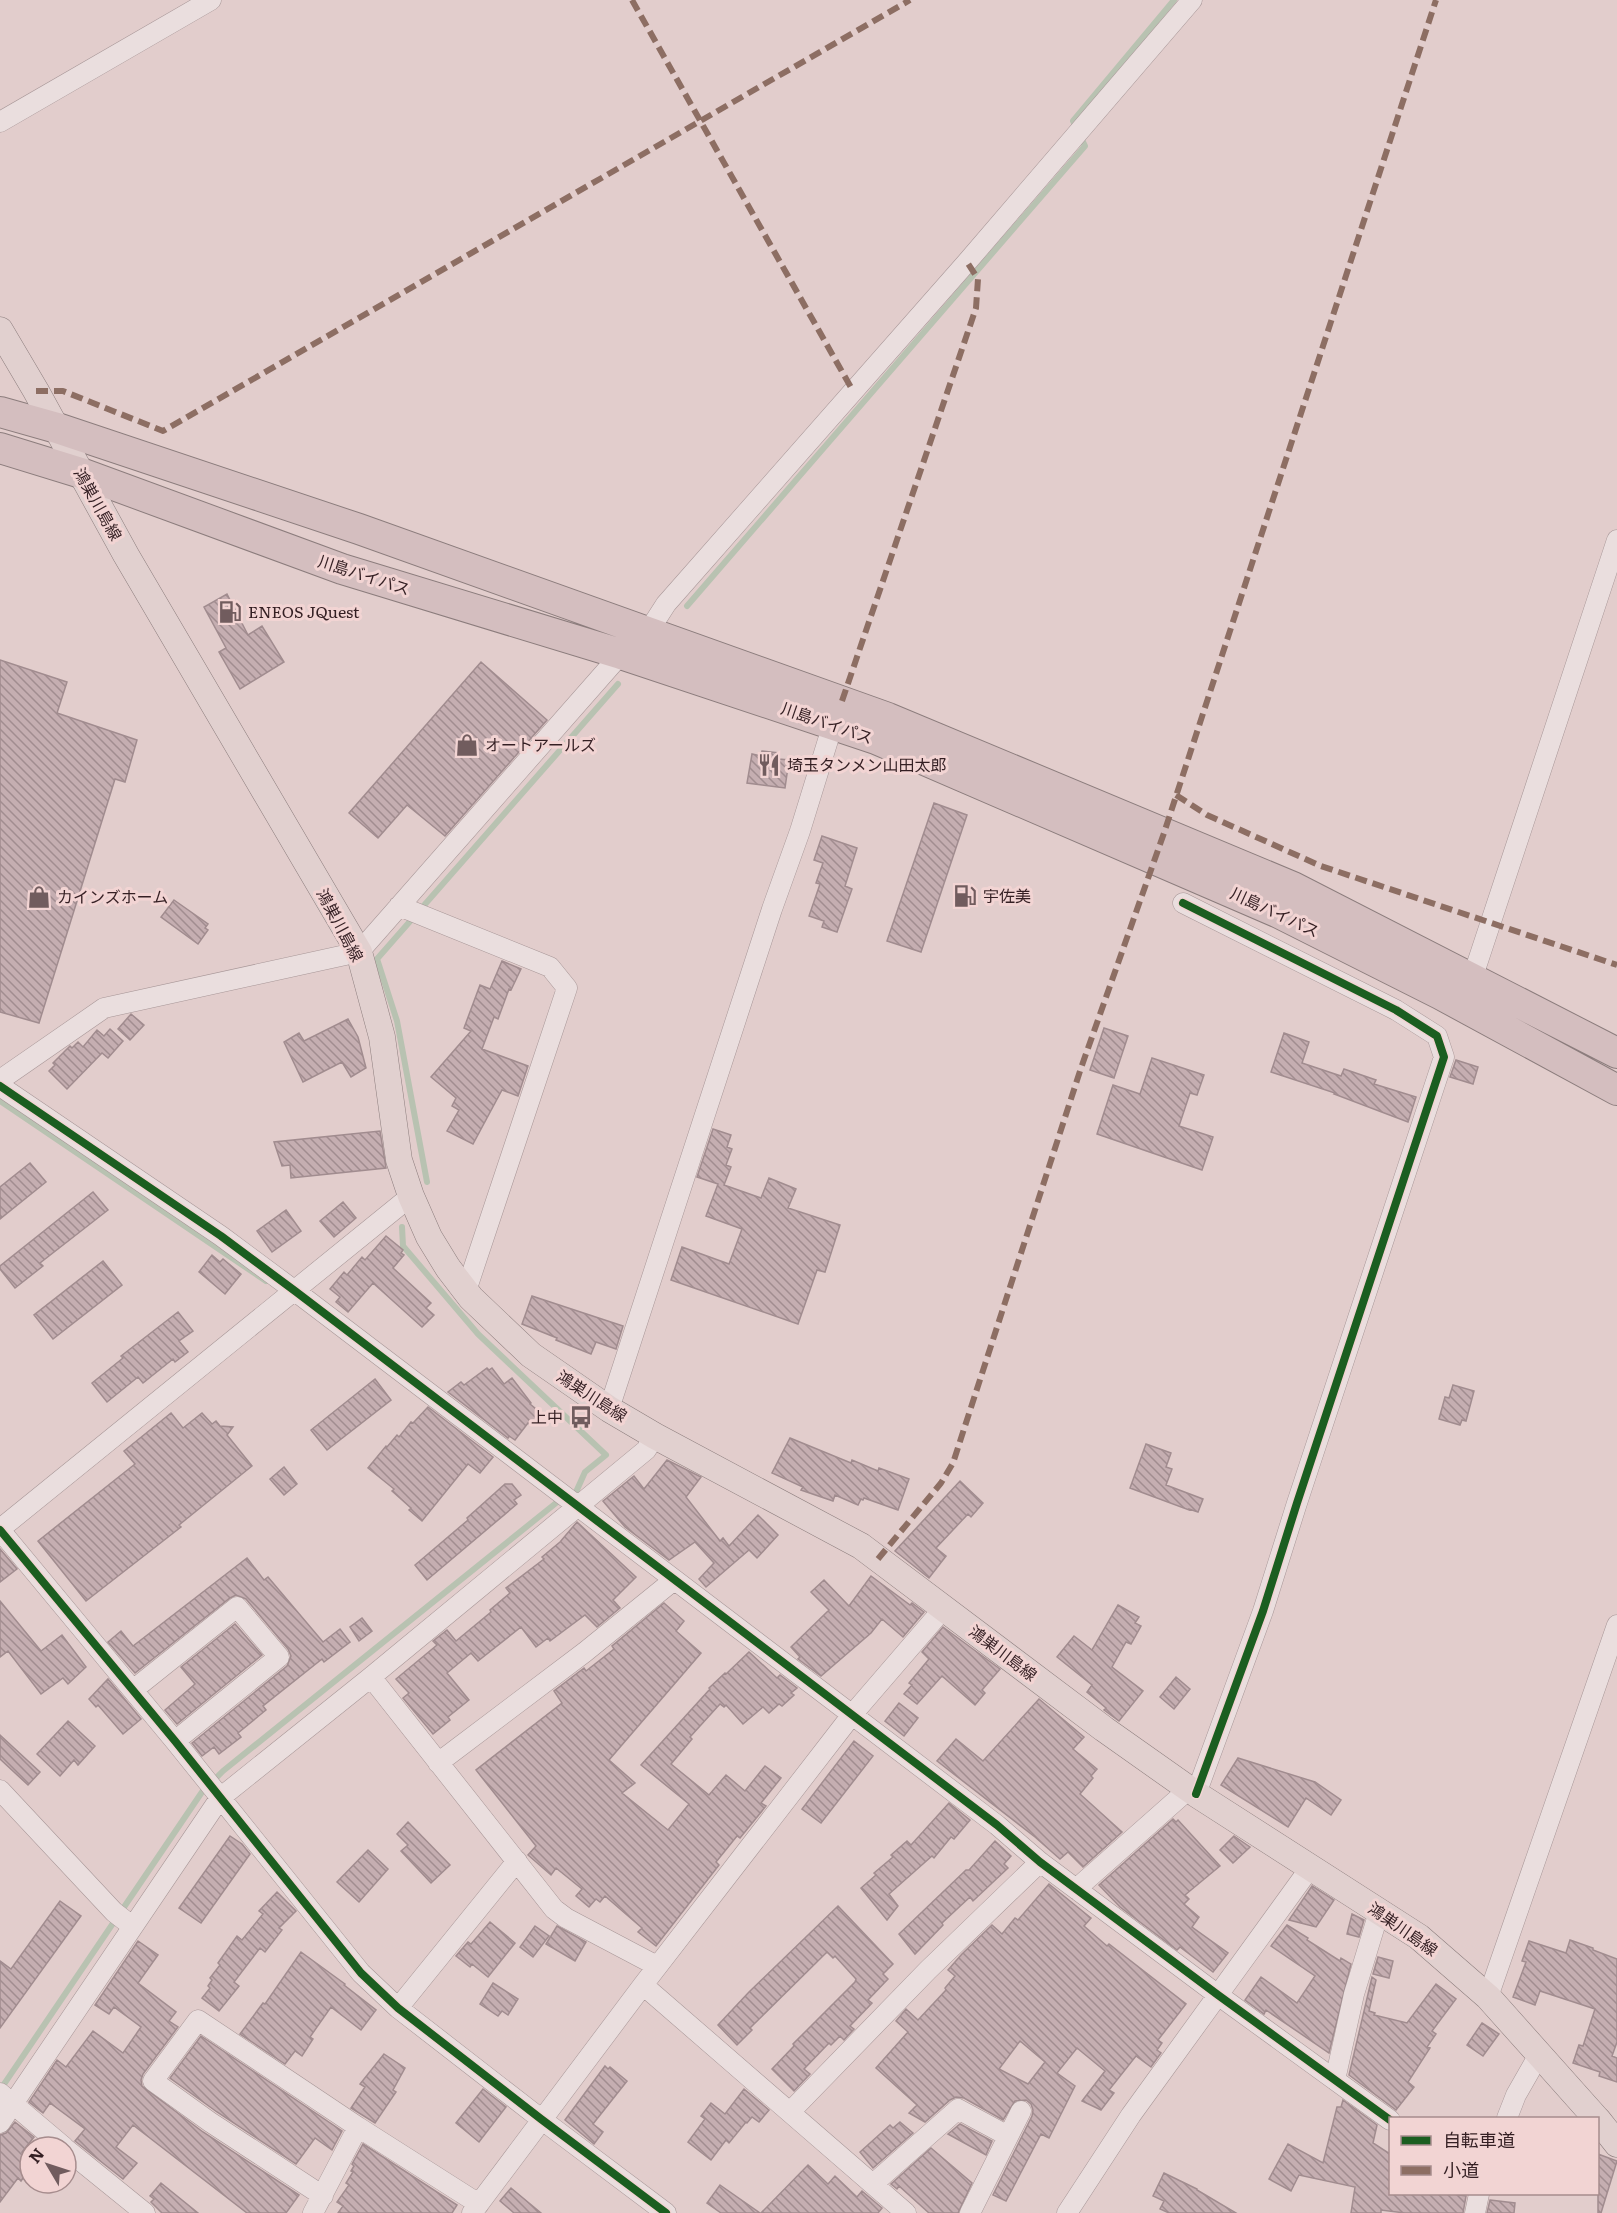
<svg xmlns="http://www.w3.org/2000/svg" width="1617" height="2213" viewBox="0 0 1617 2213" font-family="Literata,'Noto Sans JP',serif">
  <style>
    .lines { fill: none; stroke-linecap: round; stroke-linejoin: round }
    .stream { stroke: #b8c2b1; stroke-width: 6 }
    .building { fill: url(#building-back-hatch); stroke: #a18c8f; stroke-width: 1.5; fill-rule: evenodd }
    .minor-casing { stroke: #a79697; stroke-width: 21 }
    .major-casing { stroke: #8c7d7d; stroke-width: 27 }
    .highway-casing { stroke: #8c7d7d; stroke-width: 32 }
    .minor { stroke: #eadede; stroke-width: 20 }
    .major { stroke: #e1d0cf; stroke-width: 26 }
    .highway { stroke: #d4bebf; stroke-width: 30 }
    .quiet { stroke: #8d6e63; stroke-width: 6; stroke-dasharray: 12 6; stroke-linecap: butt }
    .cycleway-casing { stroke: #f2d4d3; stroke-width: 11 }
    .cycleway { stroke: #1b5e20; stroke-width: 8 }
    .labels { text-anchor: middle; stroke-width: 6; stroke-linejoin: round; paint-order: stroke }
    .street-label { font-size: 16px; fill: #341f23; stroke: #f2d4d3 }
    .poi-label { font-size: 16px; fill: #341f23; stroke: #f2d4d3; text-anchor: start }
  </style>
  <defs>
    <pattern id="building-back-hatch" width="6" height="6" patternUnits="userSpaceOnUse" patternTransform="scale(1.5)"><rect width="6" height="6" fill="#c5aeb1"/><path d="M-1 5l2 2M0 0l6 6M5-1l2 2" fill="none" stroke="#a18d90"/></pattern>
  </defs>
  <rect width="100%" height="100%" fill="#e2cdcc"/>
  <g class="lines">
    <path class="stream" d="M687,606L1085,146L1073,121L1174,0
      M0,1101L266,1281
      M427,1182L397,1021L377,959L618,684
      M402,1227L403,1246L478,1334L606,1455L585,1472L576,1492L571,1495
      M0,2090L202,1792L223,1771L561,1499"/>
  </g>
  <path class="building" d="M227,594L248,635L262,626L284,662L240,689L219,652L226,648L204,607Z
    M0,660L67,682L57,713L137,740L125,782L115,779L39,1023L0,1012Z
    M481,662L547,720L445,836L407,805L378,838L349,813Z
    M762,751L779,753V759L789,760L785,788L747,783L752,754L761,756Z
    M934,803L967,815L921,952L887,941Z
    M822,836L857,848L845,886L852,889L837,932L822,927L824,921L809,916L820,884L816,883L823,863L814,860Z
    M174,900L208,924L205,928L208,930L198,944L161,917Z
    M502,961L521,969L511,990L509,989L498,1019L494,1017L482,1049L528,1066L518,1096L502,1090L473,1144L447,1131L459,1110L452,1106L456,1098L431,1077L471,1031L464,1028L480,985L490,989Z
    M131,1014L144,1025L130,1040L118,1029Z
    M348,1019L358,1037L366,1068L351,1077L342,1062L303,1082L284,1042L299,1033L304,1041Z
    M1104,1028L1128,1036L1114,1078L1090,1070Z
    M110,1029L123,1041L108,1058L102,1053L67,1089L49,1071L55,1065L53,1063L70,1046L72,1048L78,1042L83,1047L97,1030L104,1036Z
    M1284,1033L1309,1042L1302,1063L1341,1076L1344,1069L1376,1080L1374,1084L1416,1097L1408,1122L1334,1094L1335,1093L1271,1072Z
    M1152,1058L1204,1075L1197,1095L1190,1093L1179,1126L1213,1137L1202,1170L1097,1134L1113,1085L1140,1094Z
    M1456,1060L1478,1067L1473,1084L1450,1077Z
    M713,1129L731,1135L727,1147L732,1149L726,1165L731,1167L724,1185L761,1198L769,1178L796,1189L788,1208L840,1225L825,1272L817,1270L798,1324L671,1280L682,1247L729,1264L742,1229L706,1216L718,1184L697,1177Z
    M380,1131L386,1168L291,1178L290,1165L282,1166L274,1142Z
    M30,1163L46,1182L0,1219V1187Z
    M93,1192L108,1210L40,1263L43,1266L15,1288L0,1269V1266Z
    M343,1202L356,1218L334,1237L320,1221Z
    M286,1210L301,1231L272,1252L257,1231Z
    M386,1236L403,1250L401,1253L404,1255L393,1268L431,1303L426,1308L434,1315L422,1327L373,1283L348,1312L336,1302L340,1297L330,1289L344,1272L347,1275L362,1257L365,1260Z
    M212,1255L220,1262L223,1259L241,1274L225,1294L199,1272Z
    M103,1261L122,1285L53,1339L34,1315Z
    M532,1296L623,1326L616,1349L596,1342L591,1354L556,1340L557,1338L522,1324Z
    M178,1312L193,1331L179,1341L188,1352L175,1362L173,1359L143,1383L138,1377L107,1402L92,1383L123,1358L121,1356Z
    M487,1368L489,1370L492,1368L504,1384L512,1378L531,1403L530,1404L541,1413L532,1425L528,1423L515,1440L509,1436L508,1438L448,1392L461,1382L464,1385Z
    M375,1379L391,1400L327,1450L311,1430Z
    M1453,1385L1474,1391L1466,1421L1462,1420L1460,1425L1439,1419L1445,1397L1449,1398Z
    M428,1407L493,1457L480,1473L468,1464L422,1521L409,1510L411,1508L392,1491L394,1489L368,1468L386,1446L387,1447L397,1435L399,1437L411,1422L413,1423Z
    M171,1413L183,1428L202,1413L212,1424L216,1421L220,1426L233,1427L227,1435L252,1466L179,1525L181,1527L86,1601L38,1541L135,1464L124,1451Z
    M790,1438L851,1463L852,1460L878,1471L879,1468L909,1479L898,1510L864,1498L863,1500L861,1499L858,1505L835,1495L833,1501L801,1490L803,1487L772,1473Z
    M1146,1444L1171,1453L1166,1467L1172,1469L1166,1485L1203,1499L1198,1512L1189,1509V1510L1130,1488Z
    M667,1460L701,1477L686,1497L720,1541L723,1538L729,1546L758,1515L778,1535L757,1558L749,1550L706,1587L699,1579L714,1563L695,1542L669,1560L625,1527L603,1501L634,1476L644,1489Z
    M284,1467L297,1484L284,1495L270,1479Z
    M960,1481L983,1503L971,1517L968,1514L936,1548L946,1556L929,1578L895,1551Z
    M505,1484H512L521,1495L514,1500L517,1504L427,1580L415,1565L468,1520L467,1518Z
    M577,1522L636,1577L613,1600L620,1608L597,1627L585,1615L550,1641L548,1638L536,1647L521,1627L478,1661L471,1653L447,1673L469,1700L448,1717L450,1720L433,1734L403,1698L409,1693L396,1679L437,1645L433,1641L447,1630L456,1641L491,1612L490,1610L510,1593L506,1588L544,1559L542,1557L560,1542Z
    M0,1549L17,1569L0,1582Z
    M247,1558L264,1580L268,1577L323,1642L340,1629L350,1642L324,1662L322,1659L263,1706L266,1710L238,1733L241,1737L219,1754L214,1747L202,1756L192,1743L287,1666L291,1656L288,1649L246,1599L236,1595L230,1598L135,1673L108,1642L121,1631L133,1646Z
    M871,1576L910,1605L912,1603L924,1612L903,1637L882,1619L871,1633L821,1676L798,1659L800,1657L791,1647L829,1610L811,1592L824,1580L849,1606Z
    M0,1601L41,1651L62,1635L86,1667L68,1684L63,1678L41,1694L8,1651L0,1657Z
    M664,1603L684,1621L676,1631L701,1653L609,1760L635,1783L622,1793L668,1830L689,1804L641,1765L710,1689L709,1688L725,1673L726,1674L749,1652L777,1678L780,1675L797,1688L791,1693L794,1695L782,1706L779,1704L769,1713L763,1707L743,1724L726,1705L724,1707L720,1704L690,1737L692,1739L671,1764L709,1795L726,1775L745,1791L765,1766L781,1778L761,1803L766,1806L740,1838L737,1836L716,1862L719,1865L656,1946L638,1932L642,1928L605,1896L600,1902L596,1899L589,1907L576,1896L582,1889L556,1868L551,1875L528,1855L536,1846L476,1770L562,1703L554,1691L584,1668L586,1671L614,1649L612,1646Z
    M1118,1605L1139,1617L1135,1623L1141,1626L1131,1644L1126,1642L1112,1667L1143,1691L1119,1721L1104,1710L1106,1708L1087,1692L1092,1685L1057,1657L1074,1636L1092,1650Z
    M362,1618L372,1631L359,1641L350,1627Z
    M235,1624L262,1655L177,1724L165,1710L195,1684L181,1667Z
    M943,1627L1000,1669L982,1690L985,1693L975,1705L942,1676L917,1704L904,1694L912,1685L909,1683L929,1659L922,1652Z
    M1176,1677L1190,1689L1174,1709L1160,1697Z
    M108,1679L141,1719L123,1734L98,1705L96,1707L89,1699Z
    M1039,1699L1084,1737L1073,1749L1097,1769L1091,1776L1093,1778L1080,1794L1122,1832L1083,1867L1068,1852L1060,1859L1035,1837L937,1761L956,1739L983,1761Z
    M899,1703L918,1718L904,1736L885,1721Z
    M68,1721L95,1746L78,1765L74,1760L60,1776L37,1754Z
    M0,1735L40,1772L28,1785L0,1759Z
    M854,1741L873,1756L821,1823L802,1809Z
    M1238,1758L1315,1782L1341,1800L1331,1815L1306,1798L1288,1827L1221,1785Z
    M949,1803L970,1820L954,1839L951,1837L934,1858L932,1856L889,1894L898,1906L887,1920L861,1888L876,1875L874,1873L893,1857L891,1855L907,1841L911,1845Z
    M1173,1819L1176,1822L1178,1820L1220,1866L1185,1895L1189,1899L1184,1904L1199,1917L1192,1927L1228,1953L1213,1972L1180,1947L1177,1950L1120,1907L1099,1885Z
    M408,1822L450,1865L431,1883L401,1851L408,1845L397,1834Z
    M230,1836L242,1844L250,1854L201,1923L179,1908Z
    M1234,1836L1250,1847L1233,1863L1220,1850Z
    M995,1841L1011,1856L1004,1864L1008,1868L973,1901L970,1897L942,1923L943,1925L915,1954L899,1934L966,1870H969Z
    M368,1850L388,1869L359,1902L337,1882Z
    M1049,1884L1091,1918L1084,1926L1107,1946L1109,1944L1186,2004L1158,2040L1162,2043L1157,2050L1161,2053L1151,2067L1136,2056L1109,2090L1114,2093L1101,2110L1082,2101L1105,2071L1077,2048L1057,2073L1075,2086L1049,2138L1041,2134L1006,2201L993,2195L1032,2116L1033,2110L1031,2104L1026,2100L1015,2101L1003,2120L964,2098L956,2097L950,2100L925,2122L909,2113L917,2105L876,2068L908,2032L896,2021L906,2009L918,2020L946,1990L945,1988L955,1976L948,1970L962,1954L992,1925L1002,1934L1015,1918L1018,1920ZM1020,2041L1045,2062L1028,2084L999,2069Z
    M1312,1886L1334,1900L1316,1927L1289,1920Z
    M277,1892L296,1911L279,1928L282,1930L265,1952L260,1948L234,1982L239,1986L219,2011L202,1998L210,1988L208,1986L212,1980L210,1978L220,1965L218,1963L237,1936L242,1940L263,1914L259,1911Z
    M60,1901L81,1916L0,2028V1961L11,1969Z
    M838,1906L893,1964L883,1974L888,1979L868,2000L872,2003L850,2026L854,2029L844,2040L840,2036L831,2045L829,2043L804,2069L810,2074L794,2091L772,2069L794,2046L793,2044L855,1982L856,1979L835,1956L833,1958L827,1952L750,2028L752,2030L737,2045L718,2025L749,1992Z
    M1352,1914L1364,1920L1359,1937L1347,1934Z
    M490,1922L515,1943L488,1977L472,1964L470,1967L456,1956L468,1942L471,1944Z
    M1287,1925L1308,1938L1307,1940L1340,1961L1341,1958L1351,1964L1329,2053L1266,2010L1264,2014L1245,2000L1261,1977L1297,2003L1315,1976L1271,1946Z
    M535,1926L549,1936L533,1957L520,1947Z
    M557,1926L586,1942L575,1961L546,1944Z
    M1570,1940L1593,1948V1950L1617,1959V2042L1612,2056L1617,2058V2082L1599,2076L1600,2072L1573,2063L1579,2045L1583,2046L1595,2009L1540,1991L1535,2005L1513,1997L1526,1962L1522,1961L1529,1941L1566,1953Z
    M138,1941L158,1955L138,1983L176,2012L169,2021L178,2027L143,2074L141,2080L142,2086L203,2132L299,2195L286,2213H247L133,2125L116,2147L137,2163L123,2179L75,2141L85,2129L50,2103L43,2113L29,2102L57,2060L66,2067L93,2031L123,2053L141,2027L114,2007L109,2014L95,2005Z
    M301,1952L345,1984L344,1985L376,2010L361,2030L331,2007L310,2037L313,2039L302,2056L295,2051L285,2064L240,2034L263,2003L265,2004Z
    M1378,1957L1393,1961L1389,1978L1373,1974Z
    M1372,1977L1376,1980L1369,2011L1375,2013L1374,2015L1407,2023L1436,1984L1456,1999L1432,2031L1436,2034L1427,2047L1430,2048L1408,2082L1414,2087L1396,2110L1349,2075Z
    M493,1983L518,1999L508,2015L502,2011L498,2016L480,2004Z
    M1482,2023L1499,2034L1483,2056L1467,2045Z
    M201,2036L342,2131L332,2150L315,2138L296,2164L217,2112L170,2078Z
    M384,2054L405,2068L393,2090L396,2092L375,2123L351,2108L365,2087L360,2084Z
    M605,2066L608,2069L610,2067L627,2081L593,2124L603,2132L594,2144L565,2120Z
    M483,2089L506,2107L479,2142L456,2123Z
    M744,2089L769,2110L759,2122L752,2117L747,2123L746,2122L729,2143L726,2140L711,2160L688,2142L705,2119L701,2116L711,2103L725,2114Z
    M1343,2100L1377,2125L1373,2143L1390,2154V2193H1447L1466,2196L1463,2213H1405L1381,2210V2213H1351L1355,2187L1299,2175L1291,2191L1269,2179L1288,2144L1323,2163L1337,2107H1341Z
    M15,2122L34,2137L22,2152L30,2158V2168L21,2181L18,2178L0,2202V2135L6,2133Z
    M900,2122L913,2133L873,2168L860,2152L890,2125L893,2128Z
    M960,2124L992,2141L986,2155L948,2134Z
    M363,2144L457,2205L452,2213H338L343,2206L337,2202L349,2185L346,2183L353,2172L351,2171L354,2166L352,2164Z
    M931,2148L972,2183L958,2213H929L899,2186L897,2189L891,2184Z
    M1598,2154L1617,2161L1601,2213H1598Z
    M808,2165L828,2184L835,2176L857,2197L862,2191L882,2208L878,2213H761Z
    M1164,2173L1197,2189V2190L1236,2213H1169L1160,2209L1164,2201L1153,2196Z
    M161,2183L198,2213H162L151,2202L154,2199L150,2196Z
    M720,2185L760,2213H721L707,2203Z
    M511,2188L541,2213H514L500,2201Z
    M1490,2200L1515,2203L1514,2213H1487Z"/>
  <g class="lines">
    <g class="minor-casing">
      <path id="minor" d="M0,122L211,0
        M648,632L666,604L967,262L1192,0
        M1183,903L1396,1010L1437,1036L1444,1057L1297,1503L1263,1611L1196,1794
        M399,906L550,967L567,988L466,1291
        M1472,979L1617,540
        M0,1080L104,1008L359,952L621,654
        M0,1086L221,1236L295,1291L997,1825L1040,1862L1218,1995L1390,2120
        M609,1409L772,909L800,831L833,724
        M0,1529L411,1196
        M0,1530L175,1741L361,1973L398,2008L541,2119L666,2213
        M371,1677L554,1909L566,1918L657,1966
        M133,1690L237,1607L279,1657L175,1741
        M438,1763L585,1652L674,1580
        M0,1790L114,1912L132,1926
        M1076,1889L1189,1789
        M643,1985L906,2213
        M1488,1997L1617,1625
        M398,2008L517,1861
        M1335,2080L1354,1994L1379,1912
        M0,2093L64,2147
        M790,2112L928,1970L1040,1862
        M1507,2118L1516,2095L1540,2053
        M0,2123L220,1798L371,1677L646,1450L655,1436
        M66,2149L145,2213
        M873,2184L958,2109L1008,2136
        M323,2196L210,2122L153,2081L198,2020L358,2127L479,2204
        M313,2213L358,2127
        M472,2213L643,1985L851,1716L944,1608
        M970,2213L1021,2111
        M1067,2213L1131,2115L1310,1868
        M1475,2213L1479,2194"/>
    </g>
    <g class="major-casing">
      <path id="major" d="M0,330L36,391L126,555L359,952L382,1037L399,1160L411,1196L429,1237L448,1268L471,1298L531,1355L609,1409L655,1436L861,1546L1104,1729L1196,1794L1419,1937L1488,1997L1596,2118
        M1598,2120L1617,2144"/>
    </g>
    <g class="highway-casing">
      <path id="highway" d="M0,412L57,428L359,529L888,718L1293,887L1617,1053
        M0,448L81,473L342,569L621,654L876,739L1279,913L1440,994L1617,1090"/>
    </g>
    <use href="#minor" class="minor"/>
    <use href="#major" class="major"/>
    <use href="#highway" class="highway"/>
    <path class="quiet" d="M632,0L853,391
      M36,391H63L163,431L910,0
      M842,701L976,308L978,279L967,262
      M1176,795L1207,815L1321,866L1617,965
      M878,1559L941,1483L953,1463L1081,1068L1164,833L1436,0"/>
    <g class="cycleway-casing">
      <path id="cycleway" d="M1183,903L1396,1010L1437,1036L1444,1057L1297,1503L1263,1611L1196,1794
        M0,1086L221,1236L295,1291L997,1825L1040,1862L1218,1995L1390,2120
        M0,1530L175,1741L361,1973L398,2008L541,2119L666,2213"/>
    </g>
    <use href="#cycleway" class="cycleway"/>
  </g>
  <defs>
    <g id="fuel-bare" transform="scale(1.8)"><path d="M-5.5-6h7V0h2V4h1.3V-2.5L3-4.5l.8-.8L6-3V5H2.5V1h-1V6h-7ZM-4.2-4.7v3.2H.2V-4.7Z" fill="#715c5e" stroke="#f2d4d3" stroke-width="2.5" paint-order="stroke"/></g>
    <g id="shop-bare" transform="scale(1.8)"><path d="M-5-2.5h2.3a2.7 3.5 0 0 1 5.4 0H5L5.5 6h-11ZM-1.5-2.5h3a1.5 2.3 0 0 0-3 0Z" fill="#715c5e" stroke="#f2d4d3" stroke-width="2.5" paint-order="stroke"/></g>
    <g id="restaurant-bare" transform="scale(1.8)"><path d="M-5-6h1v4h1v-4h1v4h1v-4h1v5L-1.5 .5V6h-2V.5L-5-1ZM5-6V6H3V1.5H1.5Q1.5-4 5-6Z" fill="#715c5e" stroke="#f2d4d3" stroke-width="2.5" paint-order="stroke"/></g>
    <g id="bus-bare" transform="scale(1.8)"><path d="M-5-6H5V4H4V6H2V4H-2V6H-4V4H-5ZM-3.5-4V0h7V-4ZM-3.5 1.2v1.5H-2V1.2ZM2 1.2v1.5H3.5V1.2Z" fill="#715c5e" stroke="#f2d4d3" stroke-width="2.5" paint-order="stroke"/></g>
  </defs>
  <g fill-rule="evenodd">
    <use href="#fuel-bare" x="230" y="612"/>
    <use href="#shop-bare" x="467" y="745"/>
    <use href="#restaurant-bare" x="769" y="765"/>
    <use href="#fuel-bare" x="965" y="896"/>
    <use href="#shop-bare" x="39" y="897"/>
    <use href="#bus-bare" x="581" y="1417"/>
  </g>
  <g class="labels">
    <g class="street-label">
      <text transform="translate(98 504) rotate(61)" y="6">鴻巣川島線</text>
      <text transform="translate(364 575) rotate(18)" y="6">川島バイパス</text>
      <text transform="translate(827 723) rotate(19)" y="6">川島バイパス</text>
      <text transform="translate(1275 912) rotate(25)" y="6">川島バイパス</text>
      <text transform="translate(340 925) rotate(62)" y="6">鴻巣川島線</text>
      <text transform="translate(592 1396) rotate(33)" y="6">鴻巣川島線</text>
      <text transform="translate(1003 1653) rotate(37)" y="6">鴻巣川島線</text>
      <text transform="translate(1403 1929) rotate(35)" y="6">鴻巣川島線</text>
    </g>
    <g class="poi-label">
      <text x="248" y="618">ENEOS JQuest</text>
      <text x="485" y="751">オートアールズ</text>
      <text x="787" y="771">埼玉タンメン山田太郎</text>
      <text x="983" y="902">宇佐美</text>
      <text x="57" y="903">カインズホーム</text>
      <text x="563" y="1423" text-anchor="end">上中</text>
    </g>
  </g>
  <rect x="1389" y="2117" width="210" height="78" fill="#f2d4d3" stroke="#a68c8d" stroke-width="1.5"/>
  <rect x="1401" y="2136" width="30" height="9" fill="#1b5e20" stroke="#a68c8d" stroke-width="1.5"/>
  <text x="1443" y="2147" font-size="18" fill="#341f23">自転車道</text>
  <rect x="1401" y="2166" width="30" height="9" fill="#8d6e63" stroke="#a68c8d" stroke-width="1.5"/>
  <text x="1443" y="2177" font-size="18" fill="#341f23">小道</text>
  <g transform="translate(48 2165) rotate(309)"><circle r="28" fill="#f2d4d3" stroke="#a68c8d" stroke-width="1.5"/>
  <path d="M0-4.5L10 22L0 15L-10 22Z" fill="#715c5e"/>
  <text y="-9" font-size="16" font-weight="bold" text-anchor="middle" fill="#341f23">N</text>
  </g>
</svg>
